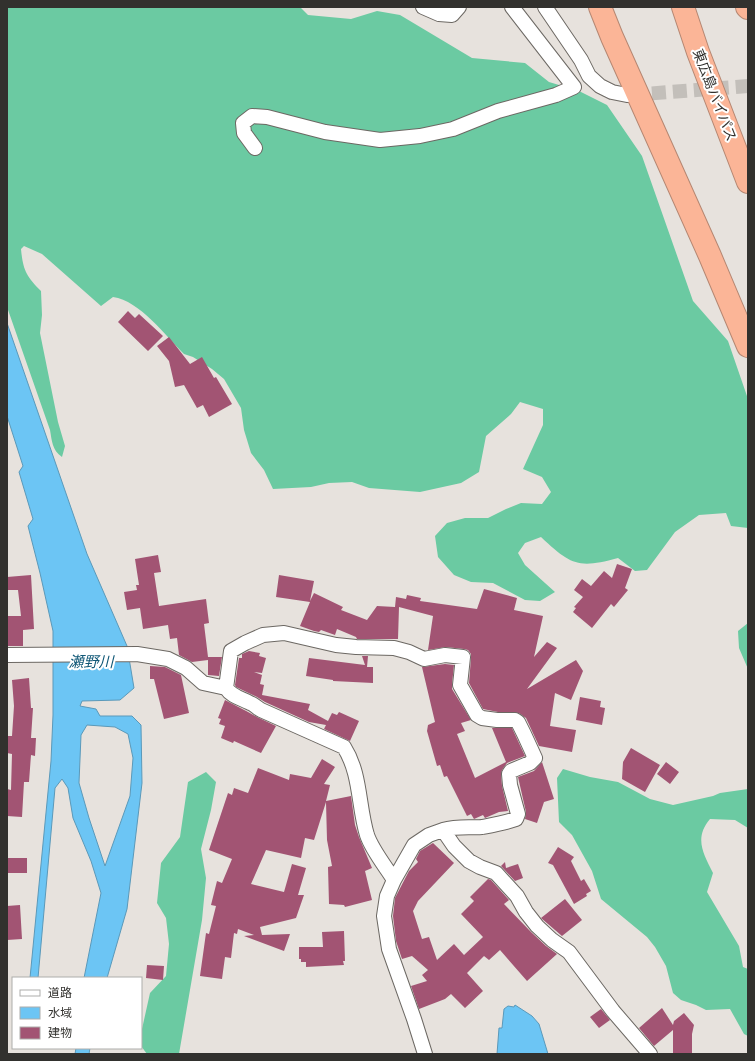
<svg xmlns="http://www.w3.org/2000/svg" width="755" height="1061" viewBox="0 0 755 1061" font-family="Jost,'Noto Sans JP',sans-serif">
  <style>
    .forest { fill: #6bcaa2 }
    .water { fill: #6cc5f4; stroke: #5b99b9; fill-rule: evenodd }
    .building { fill: #a25473 }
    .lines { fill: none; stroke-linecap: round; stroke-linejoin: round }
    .street-tunnel { stroke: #c3bfba; stroke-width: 14; stroke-dasharray: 14 7; stroke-linecap: butt }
    .street-casing { stroke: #6c6863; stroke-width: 16 }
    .highway-casing { stroke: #b58772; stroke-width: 24 }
    .street { stroke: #fff; stroke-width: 14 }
    .highway { stroke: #fbb597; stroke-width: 22 }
    .labels { text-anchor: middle; stroke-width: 4; stroke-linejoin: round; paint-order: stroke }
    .street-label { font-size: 14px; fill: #32312e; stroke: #fff }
    .water-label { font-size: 15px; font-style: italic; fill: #115877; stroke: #fff }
  </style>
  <rect width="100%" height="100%" fill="#e7e2dd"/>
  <path class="forest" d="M7,7H300L308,15L351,19L377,11L400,15L472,58L525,63L549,82L579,91L607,105L642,156L693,301L728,341L748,399V528L731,526L726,513L699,515L675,532L647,570L635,571L618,558C578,569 571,565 541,537L525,543L518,553L525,565L555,592L540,601L525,600L493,583L471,582L454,575L438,557L435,536L447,523L465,518H488L506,509L521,503L542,504L551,492L542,477L523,469L543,425V409L520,402L511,414L486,436L479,472L461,483L420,492L369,488L352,482L329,483L311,487L273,489L264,470L251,453L244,430L241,408L224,379L212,369L193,357L184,354C165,335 140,301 113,297L101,306L42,254L24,246L21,249C23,270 26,276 41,291L42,315L40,333L58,422L65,446L62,457C52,450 52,441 50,430L7,307Z
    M748,623V669L739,648L738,631Z
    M563,769L590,777L618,782L650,799L673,805L713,796L720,793L748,789V828L735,820L710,819C694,838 703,853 713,873L707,892L739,946L743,967L748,969V1036L744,1034L730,1009L706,1010L696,1005L681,1000L673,993L666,966L655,947L647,937L601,899L592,871L572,835L559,822L557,778Z
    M206,772L216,782L211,810L201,849L206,878L202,920L179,1054H147L141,1046L142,1029L150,993L166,976L169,944L166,918L157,903L161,863L180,837L188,782Z"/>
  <path class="water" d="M7,323L87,554L127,646L134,688L120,700L82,701L80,706L96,709L100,716H132L141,725L142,783L127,909L107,978H84L101,893L91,861L73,818L68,788L62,779L55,788L38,978H30L51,761L53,715V631L40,573L28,526L33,519L19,472L23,466L7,416ZM87,725L115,727L128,734L133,758L130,796L105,866L89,818L79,783L81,735Z
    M515,1005L532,1016L539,1024L548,1054H497L499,1028H502L504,1009L508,1006L514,1007Z
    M76,1048H90L89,1054H75Z"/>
  <path class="building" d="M128,311L135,318L139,314L163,336L148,351L118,322Z
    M169,337L190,364L202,357L214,378L216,377L232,404L209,417L203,405L197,408L184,385L175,387L169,361L157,346Z
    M158,555L161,572L154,573L159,606L206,599L209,623L204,624L208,657H222L219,676L208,675V660L192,662L179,655L177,638L170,639L168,625L143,629L140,608L127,610L124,592L137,590L136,585H139L135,559Z
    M617,564L632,569L625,588L628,590L614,607L611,604L592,628L573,612L576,608L574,607L583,597L574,590L582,579L591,586L604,571L612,578Z
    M31,575L34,629L23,630V646H7V616H21L18,590H7V577Z
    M279,575L314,581L310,601L314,593L343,607L341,610L367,620L377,606L395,607L396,597L406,599L407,595L421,598L420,601L477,609L484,589L517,598L514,610L543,616L534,657L547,642L557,648L527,689L576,660L583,671L571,700L555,693L550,726L576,730L572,752L539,746L526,718L519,713L498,712L483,709L469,683L471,658V654L468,650L464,649L446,647L428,650L433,616L399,607L398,639H357L356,637L337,629L335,635L321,630L319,632L314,631L300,626L310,602L276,597Z
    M249,651L260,653L259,656L266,658L262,673L254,672L262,675L260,684L264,685L262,695L310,704L308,710L328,721L332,713L337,715L339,712L359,721L350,741L324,729L326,725L309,722L265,702L257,697L236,687L235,685L239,658H242V654Z
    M362,656H368L367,667H373V683L333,681V680L306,676L309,658L365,665Z
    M445,664L454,665L452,684V689L471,720L461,723L465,731L457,734L475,778L506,762L492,728H512L525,756L507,763L502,770L501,775L502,786L508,811L499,812L485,818L483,815L474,819L471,814L467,816L447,776L444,777L440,765L437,766L427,731L428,725L435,722L422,667Z
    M150,666L165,667L181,675L189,713L164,719L154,679H150Z
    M29,678L31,708H33L31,738H36L35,756L31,755L29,782H24L22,817L7,816V789L11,790L12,754L7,753V736H12L14,706L12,680Z
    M580,697L601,701L600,707L605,708L602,725L576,720Z
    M225,700L248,712L257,717L276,726L261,753L234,741L233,743L221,738L225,726L219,724L221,719L218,718Z
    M631,748L660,765L645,792L622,779L623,762Z
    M322,759L335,767L324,784L330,785L326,801L351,796L355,825L359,837L372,868L365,871L372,900L345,907L344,905L329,904L328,867L332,866L327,840L326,802L314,840L305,838L301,858L266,850L251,884L284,892L292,864L306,868L298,895H304L296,918L260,927L262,935L290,934L284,951L244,936L254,935L238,929L237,934L234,933L231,958L225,957L222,979L200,976L206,933L209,934L216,906L211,905L217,881L222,883L232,859L209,850L228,793L232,795L234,788L248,793L258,768L289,780L290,774L311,778Z
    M542,762L554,799L544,802L537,823L525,819L526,812L518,777L534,771Z
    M666,762L679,772L670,784L657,774Z
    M433,843L454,863L418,901L413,911L422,939L429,937L437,960L454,944L464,955L483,937L461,914L474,901L470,897L488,879L491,880L509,900L504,904L531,932L546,946L557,954L527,981L500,950L489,960L484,956L467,973L483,991L465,1008L451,994L445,999L419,1009L411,986L427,981L422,975L428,970L412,956L402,959L396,941L393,916L395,898L409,871L418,862L416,859L420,851Z
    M558,847L574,857L571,861L581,881L584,879L591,891L586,894L587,896L574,904L553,865L548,863Z
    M7,858H27V873H7Z
    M505,862L506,868L518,864L523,878L515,881L501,866Z
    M565,899L582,920L562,936L541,918Z
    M20,905L22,939L7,940V906Z
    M344,931L345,961H343L344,965L306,967V962H301V959H299V947H323L322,932Z
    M147,965L164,966L163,980L146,978Z
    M662,1008L673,1025L674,1021L684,1013L694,1025L692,1034V1054H673V1030L654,1046L639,1028Z
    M601,1009L610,1020L599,1028L590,1017Z"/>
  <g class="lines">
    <path class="street-tunnel" d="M631,95L748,86"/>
    <g class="street-casing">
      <path id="street" d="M423,7L439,14L452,15L459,7
        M545,7L581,60L589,76L600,86L612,92L627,95
        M255,148L244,133L243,123L252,116L267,117L325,132L380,140L420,136L453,129L498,111L556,95L574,87L512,7
        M7,655L137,654L168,659L186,668L203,683L226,688
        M394,880C386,867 372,850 367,835C358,805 361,774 344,747L261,710C257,708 254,704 250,703C241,698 232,697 226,688L231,651L245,643L263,635L284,633L336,645L356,647L394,648L409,652L424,659L445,655L463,657L460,685L477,715L482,718L497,720H515L518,722L524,734L535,758L530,763L511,771L509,774L510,785L518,814L516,819C505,823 493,825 482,827C468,828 457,826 443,830
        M425,1054L414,1019L389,949L384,916L387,896L394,880L414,845L429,835L443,830L454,846L469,861L480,867L496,873L517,896L526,912L537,926L552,940L569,952L613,1011L650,1054"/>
    </g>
    <g class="highway-casing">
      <path id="highway" d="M600,7L612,37L710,256L748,346
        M683,7L698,52L748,182
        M747,7L748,8"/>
    </g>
    <use href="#street" class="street"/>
    <use href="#highway" class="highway"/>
  </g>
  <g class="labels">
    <g class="street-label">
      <text transform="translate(715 95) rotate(69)" y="5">東広島バイパス</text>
    </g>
    <g class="water-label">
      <text x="91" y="667">瀬野川</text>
    </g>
  </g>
  <rect width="755" height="1061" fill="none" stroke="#32312e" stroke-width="16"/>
  <rect x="12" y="977" width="130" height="72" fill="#ffffff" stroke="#adadab"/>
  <rect x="20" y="990" width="20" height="6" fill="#ffffff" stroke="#adadab"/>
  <text x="48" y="997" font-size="12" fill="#32312e">道路</text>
  <rect x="20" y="1007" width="20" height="12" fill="#6cc5f4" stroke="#adadab"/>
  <text x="48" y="1017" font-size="12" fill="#32312e">水域</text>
  <rect x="20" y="1027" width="20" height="12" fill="#a25473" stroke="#adadab"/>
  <text x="48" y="1037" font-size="12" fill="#32312e">建物</text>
</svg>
